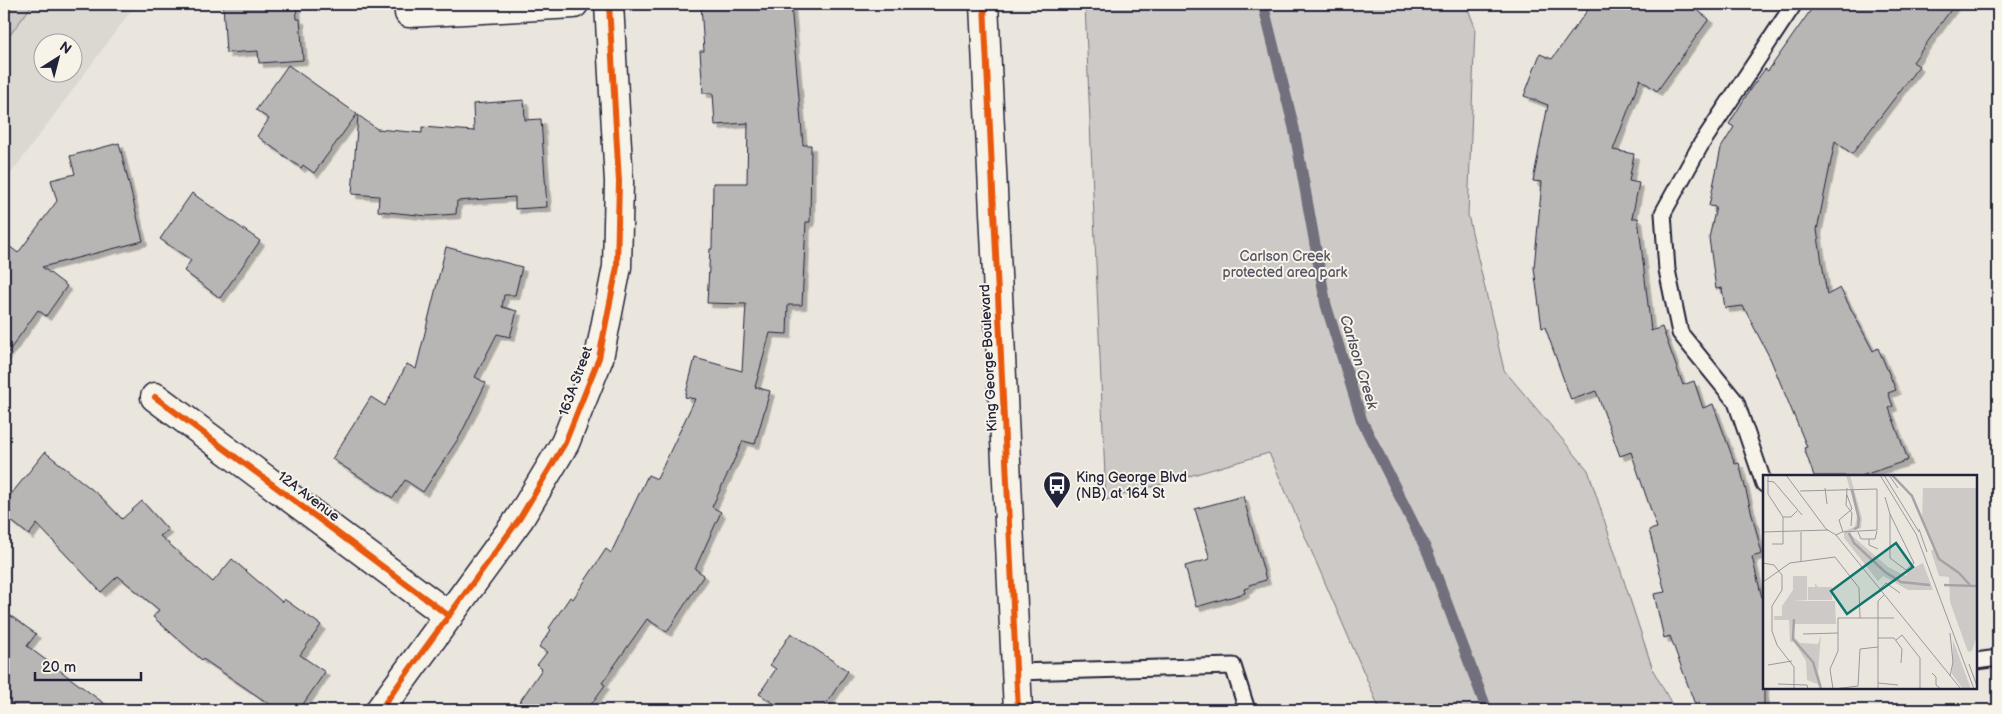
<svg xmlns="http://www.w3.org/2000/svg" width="2002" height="714" viewBox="0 0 2002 714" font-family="'Balsamiq Sans',sans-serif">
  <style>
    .built { fill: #dbd8d2; fill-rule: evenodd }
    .green { fill: #cdc9c6; stroke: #787680 }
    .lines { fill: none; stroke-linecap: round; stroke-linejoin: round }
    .stream { stroke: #716f7b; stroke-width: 11 }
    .building { fill: #b8b6b5; stroke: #22223b; filter: url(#shadow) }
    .lane-casing { stroke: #22223b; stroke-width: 19 }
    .street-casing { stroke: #22223b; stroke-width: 31 }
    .primary-casing { stroke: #22223b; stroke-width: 31 }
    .lane { stroke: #f7f3e8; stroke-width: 15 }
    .street { stroke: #f7f3e8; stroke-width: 28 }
    .primary { stroke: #f7f3e8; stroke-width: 28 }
    .cycleway-casing { stroke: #f7f3e8; stroke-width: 9 }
    .cycleway { stroke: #e8590c; stroke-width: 6 }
    .labels { text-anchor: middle; stroke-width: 4; stroke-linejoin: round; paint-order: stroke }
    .park-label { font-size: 14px; fill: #555465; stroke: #f7f3e8 }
    .street-label { font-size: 14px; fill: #22223b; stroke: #f7f3e8 }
    .poi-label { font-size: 14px; fill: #22223b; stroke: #f7f3e8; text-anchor: start }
    .water-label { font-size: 15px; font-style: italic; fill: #504f60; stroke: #f7f3e8 }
    .inset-river { fill: none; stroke: #a6a3a6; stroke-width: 2.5 }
    .inset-road { fill: none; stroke: #9a989d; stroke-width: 1 }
    .view { fill: #0f766e; fill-opacity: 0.15; stroke: #0f766e; stroke-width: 2.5 }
    .inset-edge { fill: none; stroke: #22223b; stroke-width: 2.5 }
  </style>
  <defs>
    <filter id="shadow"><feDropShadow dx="4.5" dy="4.5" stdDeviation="0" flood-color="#0004"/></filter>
  </defs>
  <rect width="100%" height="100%" fill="#eae6de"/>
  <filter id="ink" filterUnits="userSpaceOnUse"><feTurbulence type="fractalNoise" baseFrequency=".02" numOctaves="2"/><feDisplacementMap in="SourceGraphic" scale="10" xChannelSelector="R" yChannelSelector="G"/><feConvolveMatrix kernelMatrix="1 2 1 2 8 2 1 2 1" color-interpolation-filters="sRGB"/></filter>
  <g filter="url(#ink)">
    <path class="built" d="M4,4H136L4,183ZM42,42H72V72H42Z"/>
    <path class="green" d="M4,4H33L4,43Z
      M1085,4H1466L1475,27L1468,215L1504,370L1588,470L1653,670L1675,710H1380L1269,453L1106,500Z"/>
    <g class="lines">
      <path class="stream" d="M1263,4L1294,128L1326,305L1362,421L1428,553L1487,710"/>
    </g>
    <path class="building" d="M223,4H296L297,19H300L303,60L259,63L258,51L226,53Z
      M701,4H791L803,145H811L810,222H806L802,305H788L787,334L770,333L755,387L770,391L755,444L743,441L712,507L721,512L695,569L704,575L667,632L647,619L602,683L605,685L587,710H514L542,669L537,665L547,652L539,647L551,630L549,628L570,597L573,599L606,549L611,553L648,475L657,479L695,399L685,397L695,358L742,371L746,304L707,303L710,249H712L713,183H747L748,123L715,125L713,93H703L700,51H704Z
      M1592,4H1689L1709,19L1657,91L1640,79L1613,150L1634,154L1629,181L1639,183L1632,218H1638L1651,331L1662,327L1683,385L1694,381L1703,408L1713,404L1735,464L1739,463L1762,554L1752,557L1764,606V710H1697L1670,636L1664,638L1654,594L1665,592L1649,530L1657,528L1631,452L1620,456L1596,391L1571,400L1545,327L1542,328L1534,268L1542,182L1533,181L1548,105L1524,96L1540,54L1552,59Z
      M1815,4H1955L1913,62L1919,66L1852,154L1835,141L1817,230L1827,295L1840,288L1873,351L1878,348L1896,390L1888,393L1893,406L1889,408L1908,460L1861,476H1814L1804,448L1807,447L1770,358L1743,306L1725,308L1722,288L1716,289L1709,238L1716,207L1709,206L1721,148L1734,127L1729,124L1751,88L1765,69L1768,71Z
      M288,65L357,114L314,173L303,165L301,168L257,136L269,119L256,110Z
      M524,100L525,120L541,119L547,207L515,209V197L457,201L456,214L428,216L378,211L379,196L352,194L358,115L377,129L422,133V127L474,131L473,104Z
      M119,143L143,241L42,267L67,286L46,316L38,310L4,358V242L18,253L57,201L51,180L75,174L70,156Z
      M192,193L260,241L220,298L184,271L191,260L160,239Z
      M446,247L522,267L515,295H504L502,307L517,311L510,337L497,334L475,377L486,383L460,436L423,492L405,480L393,498L332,459L371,397L385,406L407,364L416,369Z
      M45,452L100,496L122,519L142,501L168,530L160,536L213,582L232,559L282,602L284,599L321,625L300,655L325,672L299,710H278L203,659L202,660L153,617L159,610L118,576L101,592L37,524L29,535L4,515V503Z
      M1243,496L1266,580L1249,585L1250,587L1244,589L1245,593L1196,607L1185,566L1210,559L1195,509Z
      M4,611L36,634L27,646L113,710H4Z
      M791,633L848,671L822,710H784L759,694L776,669L770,665Z"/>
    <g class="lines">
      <g class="lane-casing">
        <path id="lane" d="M1764,484L1736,402L1680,333L1667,270L1663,213L1700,146L1794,4
          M1976,661L1998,658
          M1016,672L1233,666L1247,710"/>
      </g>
      <g class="street-casing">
        <path id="street" d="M409,13L574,4
          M155,397L449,616
          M380,710L520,518L565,443L599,358L617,267L619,182L609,4"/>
      </g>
      <g class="primary-casing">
        <path id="primary" d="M984,4L1018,710"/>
      </g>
      <use href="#lane" class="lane"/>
      <use href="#street" class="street"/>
      <use href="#primary" class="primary"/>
      <g class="cycleway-casing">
        <path id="cycleway" d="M984,4L1018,710
          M155,397L449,616
          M380,710L520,518L565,443L599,358L617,267L619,182L609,4"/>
      </g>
      <use href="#cycleway" class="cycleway"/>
    </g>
  </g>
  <defs>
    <g id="bus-pin" transform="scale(1.4375)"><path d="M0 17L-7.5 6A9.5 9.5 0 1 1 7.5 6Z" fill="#22223b" stroke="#f7f3e8"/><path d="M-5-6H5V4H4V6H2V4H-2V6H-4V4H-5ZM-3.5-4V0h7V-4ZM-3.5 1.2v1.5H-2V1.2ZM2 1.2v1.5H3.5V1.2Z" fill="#fff"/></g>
  </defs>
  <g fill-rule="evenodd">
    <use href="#bus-pin" x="1057" y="485"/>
  </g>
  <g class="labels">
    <g class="park-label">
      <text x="1285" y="261">Carlson Creek<tspan x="1285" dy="16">protected area park</tspan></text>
    </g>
    <g class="street-label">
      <text transform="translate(988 358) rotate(-93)" y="5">King George Boulevard</text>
      <text transform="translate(575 381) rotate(-70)" y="5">163A Street</text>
      <text transform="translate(309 496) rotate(37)" y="5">12A Avenue</text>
    </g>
    <g class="poi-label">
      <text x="1076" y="482">King George Blvd<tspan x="1076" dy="16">(NB) at 164 St</tspan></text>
    </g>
    <g class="water-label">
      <text transform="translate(1359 362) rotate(73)" y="5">Carlson Creek</text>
    </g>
  </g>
  <g transform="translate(1763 475)">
    <rect width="214" height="214" fill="#eae6de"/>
    <path d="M83,0H87L99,43L98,53L86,58L125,92L143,101L145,96L160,88L170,115H145L120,101L115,106L81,63V56L92,52L94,40ZM160,13H214V160L209,176L205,177L187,127L186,102L176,101L168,76L172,73L159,46ZM30,101H44V125L29,126H72L73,149H31V162L37,168L55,169L58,160L55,197L59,211L44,205L43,186L31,167H27L26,145H11V141H19V131L30,115ZM52,108L55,112H69V125H45V112H52ZM190,165L208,214H200L189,199Z" fill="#cdc9c6"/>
    <path class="inset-river" d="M129,0L149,21L176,84L196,98L207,110M89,15L96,44L95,52L91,54M86,58L91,68L122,97L138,107L167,110M181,110L214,111M31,144L30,164L50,187L58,214"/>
    <path class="inset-road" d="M5,0V19L20,42V69H9M23,0L63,54L73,60L198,214M117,0L153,59L211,214M121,0L156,57M126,0L135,13M4,6L11,7L39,40M62,13L64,29M84,13L83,30L89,38L88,51M37,16L114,14V55L79,57L73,60M122,22L127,39M127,39L151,88L143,95L127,83ZM20,42H28L34,36M156,54L164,77M0,57L65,55M38,57V87M80,57L76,45L89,34L84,20M95,57L98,64H112L114,56M106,64V70L115,74M0,88L11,90L19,100V115L9,131V156L14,170L31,192V214M0,107L27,88L72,82L96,113L97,143M117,114L123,108L137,118M187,158L190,187L187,201M40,159L75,158M115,163H131L139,174L138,188M133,165L139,160L157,183V214M97,174L115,172M206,189L214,211M5,190L29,186M169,198L173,202V210L178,214M115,208L135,210M15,209L44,210L45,214M70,214L67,194L75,176V143H131M71,214L95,211L97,174M115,214V126L121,120"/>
    <path class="view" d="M133,68L150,92L84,139L68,116Z"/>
    <rect width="214" height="214" class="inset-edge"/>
  </g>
  <rect width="2002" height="714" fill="none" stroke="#f7f3e8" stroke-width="20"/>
  <rect x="10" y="10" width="1982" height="694" fill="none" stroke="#22223b" stroke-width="2" filter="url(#ink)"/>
  <g transform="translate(58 58) rotate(36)"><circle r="24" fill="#f7f3e8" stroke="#a29fa3"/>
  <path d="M0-4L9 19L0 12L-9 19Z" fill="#22223b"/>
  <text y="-8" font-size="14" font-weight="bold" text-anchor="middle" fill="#22223b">N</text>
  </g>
  <path d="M35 672v8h106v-8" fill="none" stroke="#22223b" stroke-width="2.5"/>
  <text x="42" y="672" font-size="15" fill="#22223b" stroke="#f7f3e8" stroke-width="4" paint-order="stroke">20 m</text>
</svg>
